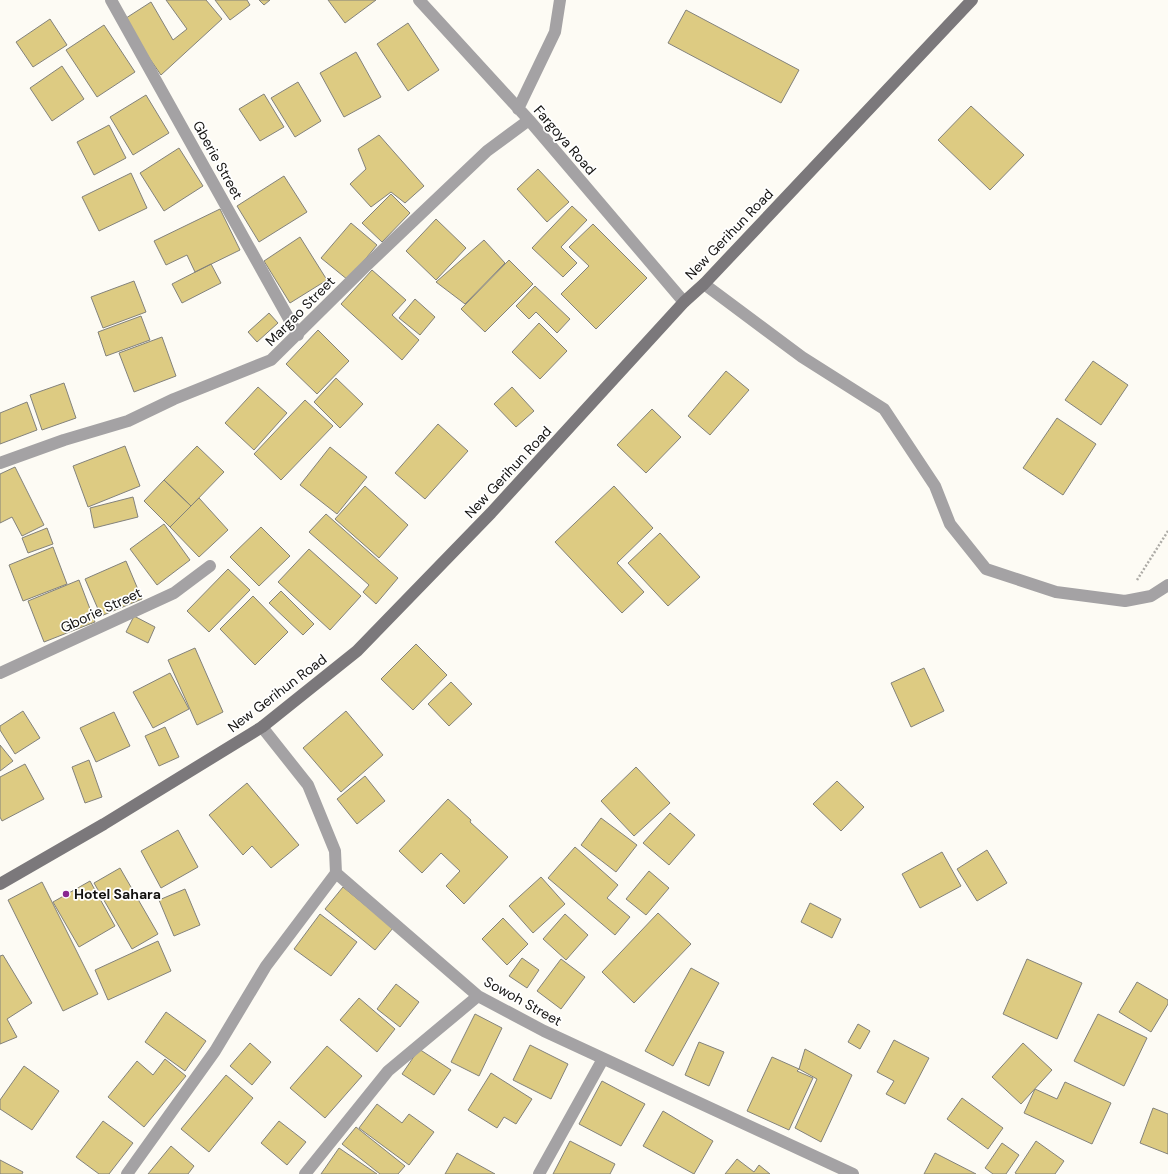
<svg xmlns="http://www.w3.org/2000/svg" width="1168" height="1174" viewBox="0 0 1168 1174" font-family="'DM Sans',sans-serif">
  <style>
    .building { fill: #ddcb82; stroke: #83827b }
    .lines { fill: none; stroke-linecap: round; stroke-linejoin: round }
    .path { stroke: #adaba6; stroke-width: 2.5; stroke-dasharray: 2 2; stroke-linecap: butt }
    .street { stroke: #a4a2a4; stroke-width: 12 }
    .secondary { stroke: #7b787b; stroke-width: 12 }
    .poi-dot { fill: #892790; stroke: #fff; stroke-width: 1.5 }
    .labels { text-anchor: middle; stroke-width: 3.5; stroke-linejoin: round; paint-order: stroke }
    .street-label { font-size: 14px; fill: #131210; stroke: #fff }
    .poi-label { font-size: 14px; font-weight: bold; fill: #131210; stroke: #fff; text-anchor: start }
  </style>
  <rect width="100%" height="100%" fill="#fdfbf4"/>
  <path class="building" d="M166,0H206L222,19L161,75L123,20L151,2L173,40L187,29Z
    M215,0H247L250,5L230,20Z
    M259,0H270L264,5Z
    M328,0H376L345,23Z
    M686,10L799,70L781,103L668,43Z
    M50,19L67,45L33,67L16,42Z
    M408,23L439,70L408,91L377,44Z
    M104,25L135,72L97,97L66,50Z
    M356,52L381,97L344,117L320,73Z
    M62,66L84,99L52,121L30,88Z
    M298,82L321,121L295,137L271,98Z
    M264,94L284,127L260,141L239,109Z
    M146,95L169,133L133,155L110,117Z
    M971,106L1024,155L990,190L938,140Z
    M109,125L126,158L94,175L77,142Z
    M379,135L424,186L405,203L391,192L371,207L350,184L366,169L358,149Z
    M179,148L203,186L164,211L140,173Z
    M538,169L569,202L547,222L517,189Z
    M131,173L147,208L99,231L82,197Z
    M284,176L307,212L259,242L237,206Z
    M391,194L410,213L382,242L362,223Z
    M572,206L587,220L561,247L577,263L563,277L532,248Z
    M220,209L240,250L195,272L187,255L166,265L154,241Z
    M436,219L466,248L436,280L406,251Z
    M351,223L377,245L348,280L321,258Z
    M593,224L647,278L596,329L561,294L589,266L569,247Z
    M300,237L327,280L290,303L264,261Z
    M484,240L505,263L465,304L436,282Z
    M509,260L533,284L485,332L461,309Z
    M211,264L221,283L182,303L172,284Z
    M372,270L406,300L392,315L419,340L402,360L341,304Z
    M134,281L146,312L103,328L91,297Z
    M535,286L570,319L557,333L536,312L529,319L516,306Z
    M415,299L435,317L420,335L399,318Z
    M269,313L278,323L257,342L248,332Z
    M141,316L150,340L106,356L98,332Z
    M539,323L567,351L540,379L512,352Z
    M318,330L349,361L317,394L286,364Z
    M162,337L176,376L134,392L119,353Z
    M1093,361L1128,385L1101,425L1065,400Z
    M726,371L749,390L710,435L688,416Z
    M336,378L363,404L340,428L314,402Z
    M64,383L76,418L42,430L30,395Z
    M258,387L287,413L254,450L225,423Z
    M512,387L534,411L516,427L494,404Z
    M305,400L333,426L281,480L254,454Z
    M27,402L37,430L0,444V413Z
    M652,409L681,437L646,473L617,445Z
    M1057,418L1096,444L1063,495L1023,468Z
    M438,424L468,451L425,499L395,473Z
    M125,446L140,486L88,507L73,466Z
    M197,446L224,472L191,506L164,480Z
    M330,447L367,477L337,514L300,485Z
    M15,467L44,525L22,536L12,517L0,523V474Z
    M164,480L191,506L170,527L144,501Z
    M365,486L408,525L379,558L335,519Z
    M614,486L653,528L617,563L644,592L622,613L555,542Z
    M133,497L138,517L94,528L90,508Z
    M199,498L228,530L199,557L170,527Z
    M326,514L398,578L376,604L363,592L369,585L309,532Z
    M164,524L190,560L157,585L130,549Z
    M261,527L290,556L259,586L230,557Z
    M47,528L53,544L28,553L22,538Z
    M660,533L700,577L668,606L628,563Z
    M53,547L67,584L23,601L9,565Z
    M309,549L361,596L330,630L278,582Z
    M126,561L142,599L101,616L85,579Z
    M228,569L250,590L209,632L187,611Z
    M79,580L95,622L44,642L28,601Z
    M281,591L314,624L303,635L269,603Z
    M253,596L288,632L255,665L220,629Z
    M134,616L155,627L148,643L126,632Z
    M416,644L447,675L413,710L381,679Z
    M195,648L223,712L197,725L168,660Z
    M924,668L944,711L911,727L891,683Z
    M170,673L189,709L153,728L133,692Z
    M451,682L472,704L449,726L428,704Z
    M23,711L40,738L15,754L0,730V726Z
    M346,711L383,755L341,792L303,748Z
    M114,712L130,746L96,762L80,728Z
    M165,727L179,757L159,766L145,736Z
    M0,745L13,761L0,771Z
    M89,760L102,797L85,803L72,767Z
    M25,764L44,799L2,821L0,817V777Z
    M636,767L670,803L634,836L601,801Z
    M365,776L385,801L357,824L337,799Z
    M837,781L864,807L841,831L813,804Z
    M247,783L299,845L271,868L252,846L243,855L209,815Z
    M448,799L471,820L470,822L508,857L464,904L446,886L460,871L441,853L422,873L399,851Z
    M670,813L695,835L669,865L643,843Z
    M601,818L637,845L616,872L581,845Z
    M178,830L198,867L161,888L141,851Z
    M575,847L618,885L607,898L630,917L615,935L548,878Z
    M987,850L1007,883L977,901L957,869Z
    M942,852L961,886L920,908L902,874Z
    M120,868L158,934L132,949L94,883Z
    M649,871L669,888L646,915L626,899Z
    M541,877L565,904L533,933L509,906Z
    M90,881L115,926L79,947L53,902Z
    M42,882L98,994L63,1011L8,900Z
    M343,887L393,928L375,950L325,909Z
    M185,889L200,925L174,936L159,900Z
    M810,903L841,919L832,938L801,922Z
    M658,913L691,944L634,1003L602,972Z
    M320,914L357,942L331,976L294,949Z
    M565,914L588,935L566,960L543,939Z
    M503,918L528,944L507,965L482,939Z
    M158,941L171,971L108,1000L95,970Z
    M3,955L32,1003L7,1019L17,1037L0,1044V956Z
    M522,958L539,970L527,988L509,976Z
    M561,959L585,977L561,1009L537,991Z
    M1027,959L1082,983L1057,1039L1003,1014Z
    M691,968L719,983L673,1066L645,1051Z
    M1137,982L1168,1000V1004L1151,1032L1119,1012Z
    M396,984L419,1002L400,1027L377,1009Z
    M359,998L395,1029L377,1052L340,1020Z
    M166,1012L206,1041L185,1071L145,1042Z
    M475,1014L502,1028L479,1076L451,1062Z
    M1098,1014L1147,1038L1124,1086L1074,1061Z
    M858,1024L870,1031L860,1049L848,1042Z
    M894,1040L929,1058L905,1104L886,1094L894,1081L877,1072Z
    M699,1042L724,1052L709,1086L685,1075Z
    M250,1043L271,1062L252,1085L230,1066Z
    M1023,1043L1052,1070L1021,1104L992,1077Z
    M530,1045L568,1064L551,1099L513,1080Z
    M327,1046L362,1076L325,1118L290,1088Z
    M419,1049L451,1070L434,1095L402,1074Z
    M805,1049L852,1075L821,1142L795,1128L817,1079L799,1069Z
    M772,1057L799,1069L797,1071L813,1078L789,1130L747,1111Z
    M165,1059L186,1076L144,1127L108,1097L137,1061L153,1075Z
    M24,1066L59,1091L32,1130L0,1109V1100Z
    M491,1073L532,1099L516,1124L504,1117L497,1128L468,1110Z
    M226,1075L253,1098L209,1152L181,1129Z
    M602,1081L645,1104L621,1146L579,1124Z
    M1065,1082L1111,1103L1092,1144L1024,1113L1035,1089L1057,1099Z
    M962,1098L1003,1128L988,1149L947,1119Z
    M377,1104L402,1123L409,1114L434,1132L409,1165L359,1128Z
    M1153,1108L1168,1114V1154L1140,1143Z
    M663,1111L713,1141L694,1174L643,1146Z
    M103,1121L133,1143L109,1174H99L76,1157Z
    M279,1121L306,1142L287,1165L261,1143Z
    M356,1127L405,1166L398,1174H380L342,1144Z
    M570,1141L615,1164L610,1174H553Z
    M1036,1141L1064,1161L1055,1174H1017L1015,1173Z
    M1002,1143L1019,1155L1006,1174H993L985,1168Z
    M171,1146L194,1166L188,1174H148Z
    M339,1148L377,1174H321Z
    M457,1153L495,1174H445Z
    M935,1153L976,1174H924Z
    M737,1159L754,1172L759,1165L770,1174H725Z
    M0,1160L23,1172L22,1174H0Z"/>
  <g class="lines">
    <path class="path" d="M1137,580L1168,531"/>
    <path class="street" d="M111,0L298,335
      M419,0L529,120L684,302
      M518,109L555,32L560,0
      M704,284L802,357L884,409L935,486L950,524L986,569L1056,592L1125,601L1151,596L1168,585
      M0,463L64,440L128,421L174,399L271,360L366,266L487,151L529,120
      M0,673L174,593L210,566
      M262,727L308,785L335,851L336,873L478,996L544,1031L853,1174
      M127,1174L215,1051L266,966L336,873
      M305,1174L388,1071L478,996
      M539,1174L603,1059"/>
    <path class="secondary" d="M0,884L104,824L262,727L357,651L491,513L684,302L704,284L972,0"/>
  </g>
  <circle class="poi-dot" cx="66" cy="894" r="4"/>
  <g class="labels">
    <g class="street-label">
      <text transform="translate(565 140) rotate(49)" y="5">Fargoya Road</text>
      <text transform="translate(218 160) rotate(61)" y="5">Gberie Street</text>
      <text transform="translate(729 234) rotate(-46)" y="5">New Gerihun Road</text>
      <text transform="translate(300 311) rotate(-45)" y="5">Margao Street</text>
      <text transform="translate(508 472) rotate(-47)" y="5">New Gerihun Road</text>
      <text transform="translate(101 610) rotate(-25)" y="5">Gborie Street</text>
      <text transform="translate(277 693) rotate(-37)" y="5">New Gerihun Road</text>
      <text transform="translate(523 1001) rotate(29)" y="5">Sowoh Street</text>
    </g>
    <g class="poi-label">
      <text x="74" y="899">Hotel Sahara</text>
    </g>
  </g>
</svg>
